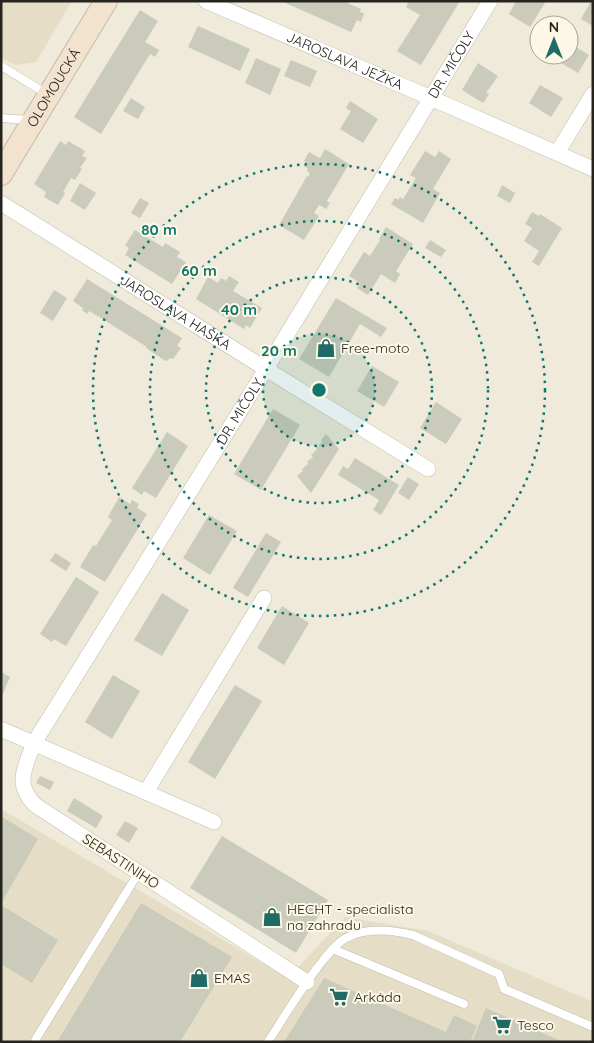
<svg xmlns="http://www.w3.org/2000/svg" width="594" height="1043" viewBox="0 0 594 1043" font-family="Quicksand,sans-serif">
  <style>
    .built { fill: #e5ddc6 }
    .building { fill: #cacbbb }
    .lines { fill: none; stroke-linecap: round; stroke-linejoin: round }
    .lane-casing { stroke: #c2bdad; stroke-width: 9 }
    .street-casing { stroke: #c2bdad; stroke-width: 16 }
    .secondary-casing { stroke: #c2bdad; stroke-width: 24 }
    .lane { stroke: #fff; stroke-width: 8 }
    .street { stroke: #fff; stroke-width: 15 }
    .secondary { stroke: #f3e3ce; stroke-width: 22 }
    .ring { fill: none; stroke: #0f766e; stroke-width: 2.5; stroke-dasharray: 2.5 5 }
    .labels { text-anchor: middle; stroke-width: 4; stroke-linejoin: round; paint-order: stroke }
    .street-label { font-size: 14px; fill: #26241e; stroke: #fdf7e6 }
    .poi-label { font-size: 14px; fill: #26241e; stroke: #fdf7e6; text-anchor: start }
    .centre { fill: #0f766e; stroke: #fdf7e6; stroke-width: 2.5 }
    .ring-label { font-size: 15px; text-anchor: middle; font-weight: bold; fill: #0f766e; stroke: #fdf7e6; stroke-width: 4; stroke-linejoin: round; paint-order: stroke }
  </style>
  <rect width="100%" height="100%" fill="#efead9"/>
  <path class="built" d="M1,1H72L36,62L15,65L1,58Z
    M1,809L288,978L345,917L428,931L593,1002V1042H1Z"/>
  <path class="building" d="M281,1H343L361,9L360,12L364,13L361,22L357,20L351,32Z
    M409,1H460L421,65L397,51L420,15L406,7Z
    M516,1H546L530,27L509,14Z
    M591,1H593V26L581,19Z
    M140,10L158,21L145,42L159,50L155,57L150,54L101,134L74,117Z
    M198,26L250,49L240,71L188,47Z
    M569,43L589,55L578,73L556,60L559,55H569Z
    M256,58L281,69L270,95L245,83Z
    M291,60L317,71L310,87L284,76Z
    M478,63L498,76L486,93L489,94L483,103L462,90Z
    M540,85L563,98L551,117L529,103Z
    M131,98L145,107L138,119L123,111Z
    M350,101L378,119L363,143L340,129L351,111L346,108Z
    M60,141L66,145L68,141L85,151L82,156L87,158L80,168L82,169L75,180L71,178L63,192L65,193L58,205L44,197L46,192L34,184Z
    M325,149L349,164L327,201L330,203L326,209L319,205L314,213L319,216L304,240L279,225L307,176L308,177L310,174L307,171L308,169L304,166L306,163L304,161L309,152L320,158Z
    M425,151L435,157L439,151L451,159L433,189L440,193L423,223L391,204L395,198L398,200L400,197L403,199L416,178L410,175Z
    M80,183L96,193L85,210L70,201Z
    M502,185L515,193L510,203L497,196Z
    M140,198L149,203L140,218L131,213Z
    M532,212L539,216L540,214L562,228L539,266L532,262L539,251L524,241L532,228L525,224Z
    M386,227L413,244L396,271L400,274L395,283L381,274L368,295L357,288L360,283L349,276L364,252L370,256L380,240L379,239Z
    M135,230L163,247L165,243L180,252L177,257L186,262L172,284L125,255L129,248L125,245Z
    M430,240L446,250L441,257L425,248Z
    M229,276L239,282L233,291L262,308L250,328L246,325L244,329L196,299L208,277L218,283L221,278L226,281Z
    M87,279L182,338L177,346L181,348L173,359L170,358L167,361L164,360L146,348L147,347L101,318L89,311L87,314L82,310L83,308L73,301Z
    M54,290L67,298L53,321L40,313Z
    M336,298L387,328L381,337L360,324L329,377L299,359Z
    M372,366L399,382L384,407L357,391Z
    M436,402L462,419L446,444L420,428Z
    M273,409L300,425L261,490L234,474Z
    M167,432L188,446L156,498L144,491L142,495L132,488Z
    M326,434L339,449L311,493L297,476L303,471L302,469L308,464L307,462L313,457L311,455L317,449L316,448L322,442L321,440Z
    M355,458L399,485L381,515L373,510L379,500L338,475L343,466L348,469Z
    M408,477L419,484L409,500L398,493Z
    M119,497L130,504L132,500L139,504L137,508L147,514L105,582L80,567L93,545L96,546L112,520L108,517Z
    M209,515L237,531L210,575L183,558Z
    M266,533L281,542L248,597L233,588Z
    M55,553L71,563L66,571L50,561Z
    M76,577L99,592L66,646L54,639L52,642L40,634Z
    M162,593L189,610L162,656L134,640Z
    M282,606L309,623L284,665L257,648Z
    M1,672L10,677L1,698Z
    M113,675L140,691L112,739L85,722Z
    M235,685L262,701L215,779L188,762Z
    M40,776L54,782L50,790L36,783Z
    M74,798L103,816L96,828L67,811Z
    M1,816L38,839L1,904Z
    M125,821L138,828L129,843L116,835Z
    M222,836L328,900L296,953L190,888Z
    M141,903L232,957L180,1042H57Z
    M1,905L58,940L32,983L1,964Z
    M324,978L446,1032L454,1015L477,1026L470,1042H284Z
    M486,1008L563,1042H472Z"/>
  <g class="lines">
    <g class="lane-casing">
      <path id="lane" d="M1,66L47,94
        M1,118L29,120
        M333,949L464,1004
        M34,1042L139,872
        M268,1042C284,1017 299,992 317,968C325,958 334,945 346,938C366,927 392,930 413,935L499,974L504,989L593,1027"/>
    </g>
    <g class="street-casing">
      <g id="street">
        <path id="s1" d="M206,1L431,98L593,169"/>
        <path d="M557,153L593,94"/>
        <path id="s2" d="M1,203L266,369L428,469"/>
        <path d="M1,729L214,822"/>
        <path d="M146,792L264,598"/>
        <path id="s3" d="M307,982L35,805C14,784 25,767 34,743L266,369L490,1"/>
      </g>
    </g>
    <g class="secondary-casing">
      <g id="secondary">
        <path id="s4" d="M1,174L106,1"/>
      </g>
    </g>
    <use href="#lane" class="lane"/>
    <use href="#street" class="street"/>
    <use href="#secondary" class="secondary"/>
  </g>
  <circle cx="319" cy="390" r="56" fill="#0f766e" fill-opacity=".12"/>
  <g class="ring">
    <circle cx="319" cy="390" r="56"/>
    <circle cx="319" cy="390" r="113"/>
    <circle cx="319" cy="390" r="169"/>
    <circle cx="319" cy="390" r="226"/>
  </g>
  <defs>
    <g id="shop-bare" transform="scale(1.5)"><path d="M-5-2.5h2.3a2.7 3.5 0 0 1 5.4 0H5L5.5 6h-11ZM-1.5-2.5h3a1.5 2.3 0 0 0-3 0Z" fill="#206b67" stroke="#fdf7e6" stroke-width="2.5" paint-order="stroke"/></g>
    <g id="supermarket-bare" transform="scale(1.5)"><path d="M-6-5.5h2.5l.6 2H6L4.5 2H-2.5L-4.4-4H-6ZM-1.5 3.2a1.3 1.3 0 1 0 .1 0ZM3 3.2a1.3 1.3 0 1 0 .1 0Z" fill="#206b67" stroke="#fdf7e6" stroke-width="2.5" paint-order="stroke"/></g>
  </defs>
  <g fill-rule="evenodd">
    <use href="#shop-bare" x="326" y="348"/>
    <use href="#shop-bare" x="272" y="917"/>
    <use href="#shop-bare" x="199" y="978"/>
    <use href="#supermarket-bare" x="339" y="997"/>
    <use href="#supermarket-bare" x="502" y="1025"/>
  </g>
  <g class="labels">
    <g class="street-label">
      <text dy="5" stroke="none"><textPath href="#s1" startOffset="151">JAROSLAVA JEŽKA</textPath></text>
      <text dy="5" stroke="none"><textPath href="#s3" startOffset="1188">DR. MIČOLY</textPath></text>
      <text dy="5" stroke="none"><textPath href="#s4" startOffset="101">OLOMOUCKÁ</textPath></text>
      <text dy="5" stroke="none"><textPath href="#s2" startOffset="206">JAROSLAVA HAŠKA</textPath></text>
      <text dy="5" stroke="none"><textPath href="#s3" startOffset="782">DR. MIČOLY</textPath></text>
      <text transform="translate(121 861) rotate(33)" y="5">SEBASTINIHO</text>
    </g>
    <g class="poi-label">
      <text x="341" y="353">Free-moto</text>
      <text x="287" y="914">HECHT - specialista<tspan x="287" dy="16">na zahradu</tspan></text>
      <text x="214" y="983">EMAS</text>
      <text x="354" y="1002">Arkáda</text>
      <text x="517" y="1030">Tesco</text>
    </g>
  </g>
  <circle cx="319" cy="390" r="8" class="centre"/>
  <g class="ring-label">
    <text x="159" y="235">80 m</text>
    <text x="199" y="276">60 m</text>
    <text x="239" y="315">40 m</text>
    <text x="279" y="356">20 m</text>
  </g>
  <rect width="594" height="1043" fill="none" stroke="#26241e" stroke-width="5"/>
  <g transform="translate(554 40)"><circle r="24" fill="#fdf7e6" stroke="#a7a396"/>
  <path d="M0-4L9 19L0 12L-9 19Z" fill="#206b67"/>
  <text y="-8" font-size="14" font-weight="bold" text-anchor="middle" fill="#26241e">N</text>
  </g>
</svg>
